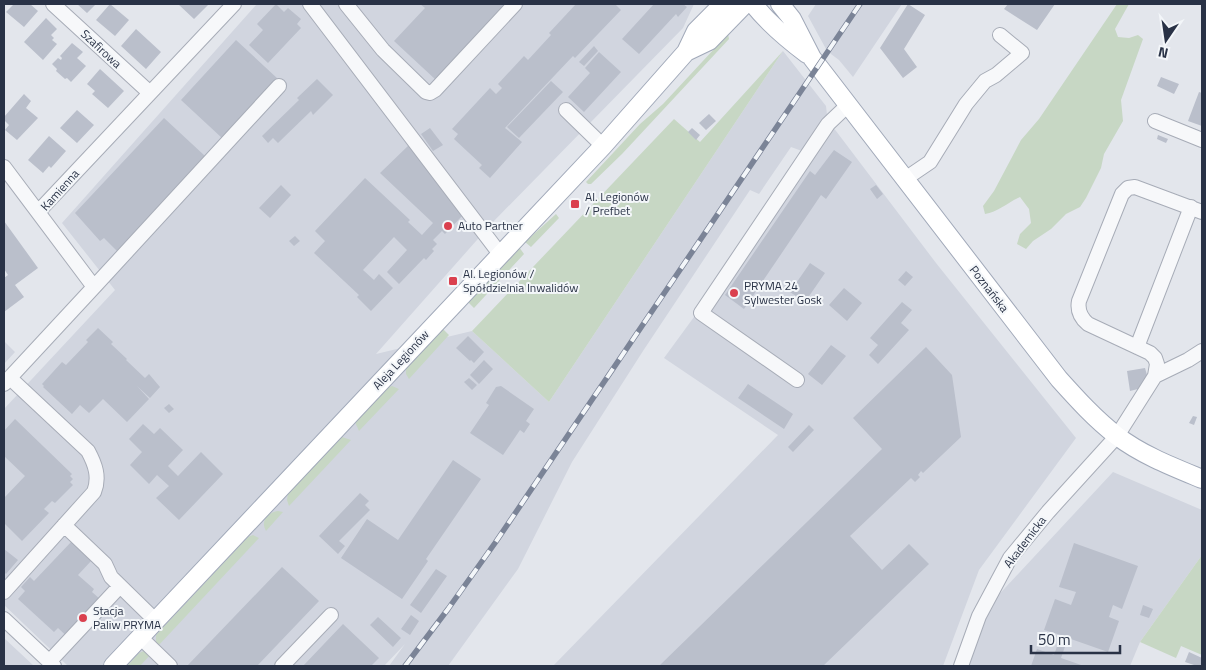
<svg xmlns="http://www.w3.org/2000/svg" width="1206" height="670" viewBox="0 0 1206 670" font-family="'Titillium Web',sans-serif">
  <style>
    .built { fill: #d1d5df }
    .green { fill: #c7d7c4 }
    .building { fill: #babfcb }
    .lines { fill: none; stroke-linecap: round; stroke-linejoin: round }
    .minor-casing { stroke: #a7acb7; stroke-width: 16 }
    .major-casing { stroke: #a1a9b9; stroke-width: 20 }
    .minor { stroke: #f7f8fa; stroke-width: 14 }
    .major { stroke: #fff; stroke-width: 18 }
    .rail-casing { stroke: #7b8497; stroke-width: 5.5 }
    .rail { stroke: #f3f6f9; stroke-width: 4; stroke-dasharray: 11; stroke-linecap: butt }
    .poi-dot { fill: #da404e; stroke: #f3f6f9; stroke-width: 2 }
    .labels { text-anchor: middle; stroke-width: 4; stroke-linejoin: round; paint-order: stroke }
    .street-label { font-size: 12px; fill: #293246; stroke: #f3f6f9 }
    .poi-label { font-size: 12px; fill: #293246; stroke: #f3f6f9; text-anchor: start }
  </style>
  <rect width="100%" height="100%" fill="#e3e6ec"/>
  <path class="built" d="M257,4H694L683,28L492,223L376,354L472,331L549,402L783,51L826,106L827,115L802,151L791,147L759,194L750,190L643,351L572,462L518,569L448,666H389L405,644L384,666H68L4,605V409L115,290L62,223Z
    M816,4H902L853,77L839,60L831,54L826,49L808,16Z
    M833,127L936,263L1076,438L979,570L943,666H553L778,435L664,358Z
    M4,341L15,352L4,364Z
    M1113,472L1202,510V555L1140,642L1130,666H964L979,616Z
    M4,638L34,666H4Z"/>
  <path class="green" d="M1117,4H1129L1115,29L1118,37L1129,38L1138,35L1143,39L1121,100L1123,121L1104,154L1101,168L1086,198L1080,207L1066,214L1051,229L1033,241L1026,249L1017,244L1020,234L1031,223L1029,209L1020,197C1008,202 998,212 985,214L983,206L994,191L1021,140L1039,119Z
    M728,34L729,39L622,154L591,184H588L586,182L640,124L663,104Z
    M783,51L549,402L472,331L674,119L700,142Z
    M556,214L559,218L531,247L525,242Z
    M519,247L524,254L474,308L468,302Z
    M443,329L449,335L409,379L406,374V368Z
    M392,386L399,389L359,431L355,422L387,388Z
    M342,437L351,440L289,506L287,500L288,493Z
    M278,511L283,512L266,531C260,521 268,512 278,511Z
    M253,535L259,538L158,646L156,643V635L248,537Z
    M1202,555V655L1181,646L1176,658L1140,642Z
    M144,651L151,654L140,666H127L139,653Z"/>
  <path class="building" d="M14,4H30L38,11L24,27L6,12Z
    M77,4H96L87,13Z
    M110,4L129,20L115,36L96,20Z
    M178,4H209L194,19Z
    M276,4L284,12L288,8L301,19L297,24L301,28L268,63L249,45L263,30L257,24Z
    M420,4H507L436,80L394,41L425,8Z
    M576,4H615L621,10L575,58L573,56L505,128L522,142L490,178L479,168L482,165L454,139L458,134L452,129L490,88L496,94L502,88L498,84L524,56L528,60L551,35L549,33Z
    M654,4H683L687,7L678,17L676,14L639,54L622,39Z
    M908,4L925,15L904,49L917,67L903,78L880,48Z
    M1008,4H1055L1037,30L1004,9Z
    M46,18L57,29L51,35L54,38L52,40L57,44L43,60L24,42Z
    M136,29L161,52L146,69L121,46Z
    M236,40L278,79L222,138L181,100Z
    M72,43L83,52L77,58L86,66L71,82L67,78L65,79L56,71L57,69L52,64L58,58L61,60L62,58L60,56Z
    M594,46L598,51L584,66L579,62Z
    M599,52L621,72L584,112L568,97L590,73L585,68Z
    M100,69L124,91L108,108L92,94L95,91L87,84Z
    M1161,77L1179,84L1174,94L1157,86Z
    M317,79L333,95L313,115L311,111L278,143L273,138L268,143L262,136L299,100L297,98Z
    M551,81L563,92L519,138L507,127Z
    M1199,92L1202,93V126L1188,121Z
    M24,94L31,101L26,108L38,118L17,140L5,130L9,125L4,120V117Z
    M77,110L94,125L77,143L60,128Z
    M709,114L716,121L706,130L699,123Z
    M164,118L205,156L117,251L104,238L100,241L75,213Z
    M430,128L443,145L433,151L421,134Z
    M692,128L700,135L696,140L688,132Z
    M1158,135L1168,139L1166,143L1157,139Z
    M49,136L66,151L51,168L49,166L43,173L28,160Z
    M409,145L463,215L445,234L442,231L433,240L437,244L432,249L434,251L426,260L424,258L399,284L387,272L407,250L394,237L363,270L374,280L379,274L393,288L371,311L357,297L359,295L314,253L325,241L315,231L365,178L410,220L408,222L422,235L433,223L380,173Z
    M834,150L852,162L826,199L821,195L744,309L725,295L810,171L815,175Z
    M281,185L291,195L270,218L259,208Z
    M876,185L883,194L877,199L870,189Z
    M4,221L38,268L15,285L24,297L4,312V278L8,275L4,269Z
    M295,236L300,241L294,246L289,241Z
    M810,263L825,273L805,302L790,292Z
    M906,271L913,277L905,286L898,280Z
    M844,288L862,303L847,321L829,305Z
    M902,302L912,310L901,323L909,330L878,364L869,355L878,345L870,338Z
    M98,328L113,342L111,344L127,359L126,360L145,378L149,374L160,387L150,398L137,386L149,399L127,422L103,399L89,413L80,405L72,414L43,387L44,386L42,384L62,362L66,365L88,342L86,340Z
    M468,336L484,352L474,363L471,360L470,361L456,348Z
    M831,345L846,356L822,385L808,374Z
    M926,347L952,375L961,437L923,473L921,471L918,475L920,477L915,482L911,478L850,536L882,570L909,544L929,564L823,666H659L882,449L853,418Z
    M484,360L493,369L479,384L470,375Z
    M1145,368L1147,375L1138,389L1130,391L1127,371Z
    M469,378L477,385L472,390L464,382Z
    M748,384L793,414L784,429L738,398Z
    M501,386L534,409L526,421L530,424L524,433L520,430L503,455L470,433L489,405L486,403L496,387Z
    M169,404L174,409L169,413L164,408Z
    M1193,416L1197,417L1194,425L1189,423Z
    M15,419L72,474L70,476L73,479L70,482L73,485L55,503L52,501L44,509L49,513L22,541L4,523V498L25,476L4,456V431Z
    M143,424L154,434L160,428L183,450L168,466L178,476L201,452L223,474L179,520L156,498L169,486L157,475L149,484L130,465L142,452L129,439Z
    M809,425L814,430L793,452L788,447Z
    M453,460L481,479L426,559L428,561L402,599L341,558L367,519L398,540Z
    M360,493L369,501L365,505L370,510L339,541L345,546L338,554L319,536Z
    M72,541L92,560L78,575L94,589L92,592L109,607L75,644L58,628L54,632L18,599L25,591L21,587L30,577L34,581Z
    M1074,543L1138,566L1122,609L1113,605L1109,617L1119,621L1108,652L1068,638L1061,658L1084,666H1031L1037,649L1054,655L1061,635L1044,630L1055,599L1071,605L1076,592L1059,587Z
    M4,549L18,560L6,574L4,572Z
    M282,567L319,601L257,666H187Z
    M436,569L447,576L421,613L410,605Z
    M1143,605L1153,609L1149,618L1140,615Z
    M411,615L419,621L410,635L401,629Z
    M378,617L401,638L393,647L370,625Z
    M343,624L379,658L371,666H303Z
    M1189,652L1202,658V666H1197L1185,662Z"/>
  <g class="lines">
    <g class="minor-casing">
      <path id="minor" d="M53,4L150,93
        M310,4L500,254
        M346,4L383,50L426,92L430,93L435,90L515,4
        M566,110L603,146
        M1155,121L1202,140
        M4,167L94,287L4,384
        M905,179L930,162L966,104L985,81L996,75L1022,53L1000,35
        M38,212L234,4
        M94,287L279,86
        M1137,347L1191,207
        M1155,376L1188,360L1202,351
        M797,380L701,313L828,124L849,104
        M64,525L105,564L111,577L156,621
        M4,592L94,492C100,477 95,464 88,451L10,378
        M4,619L54,666
        M140,637L170,666
        M49,662L120,586
        M282,666L331,615
        M961,666L979,616L1010,558L1048,512L1117,436L1155,376L1157,364L1155,358L1150,353L1088,324C1081,318 1077,311 1079,301L1122,194L1128,188L1135,187L1202,212"/>
    </g>
    <g class="major-casing">
      <path id="major" d="M753,4C769,24 787,39 807,54
        M780,4L792,19L812,58L1059,379C1077,399 1095,419 1117,436C1142,455 1173,467 1202,479
        M686,52L709,41L745,4
        M113,666L603,146L686,52L696,31L723,4"/>
    </g>
    <use href="#minor" class="minor"/>
    <use href="#major" class="major"/>
    <g class="rail-casing">
      <path id="rail" d="M405,666L448,609L495,543L860,4"/>
    </g>
    <use href="#rail" class="rail"/>
  </g>
  <g class="poi-dot">
    <rect x="570" y="199" width="10" height="10" rx="2.5"/>
    <circle cx="448" cy="226" r="5"/>
    <rect x="448" y="276" width="10" height="10" rx="2.5"/>
    <circle cx="734" cy="293" r="5"/>
    <circle cx="83" cy="618" r="5"/>
  </g>
  <g class="labels">
    <g class="street-label">
      <text transform="translate(101 49) rotate(43)" y="4">Szafirowa</text>
      <text transform="translate(60 190) rotate(-48)" y="4">Kamienna</text>
      <text transform="translate(989 289) rotate(52)" y="4">Poznańska</text>
      <text transform="translate(401 360) rotate(-47)" y="4">Aleja Legionów</text>
      <text transform="translate(1025 542) rotate(-53)" y="4">Akademicka</text>
    </g>
    <g class="poi-label">
      <text x="585" y="201">Al. Legionów<tspan x="585" dy="14">/ Prefbet</tspan></text>
      <text x="458" y="230">Auto Partner</text>
      <text x="463" y="278">Al. Legionów /<tspan x="463" dy="14">Spółdzielnia Inwalidów</tspan></text>
      <text x="744" y="290">PRYMA 24<tspan x="744" dy="14">Sylwester Gosk</tspan></text>
      <text x="93" y="615">Stacja<tspan x="93" dy="14">Paliw PRYMA</tspan></text>
    </g>
  </g>
  <rect width="1206" height="670" fill="none" stroke="#293246" stroke-width="10"/>
  <g transform="translate(1166 40) rotate(193)" stroke="#f3f6f9" stroke-width="4" paint-order="stroke">
  <path d="M0-4L9 19L0 12L-9 19Z" fill="#293246"/>
  <text y="-8" font-size="14" font-weight="bold" text-anchor="middle" fill="#293246">N</text>
  </g>
  <path d="M1031 645v8h89v-8" fill="none" stroke="#293246" stroke-width="2.5"/>
  <text x="1038" y="645" font-size="15" fill="#293246" stroke="#f3f6f9" stroke-width="4" paint-order="stroke">50 m</text>
</svg>
